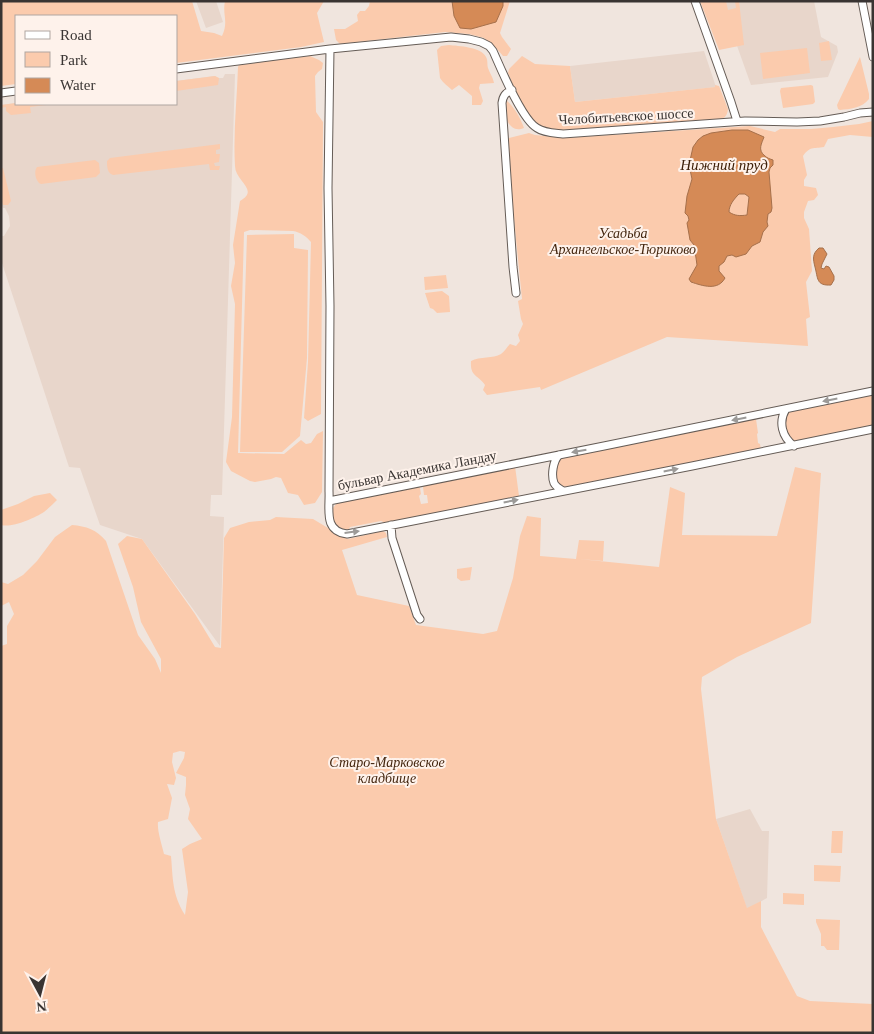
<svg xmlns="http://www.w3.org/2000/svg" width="874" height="1034" viewBox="0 0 874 1034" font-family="'Times New Roman',serif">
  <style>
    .built { fill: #e8d6cb }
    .green { fill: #fbcbad; fill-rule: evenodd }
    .water { fill: #d58a56; stroke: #a6704b; fill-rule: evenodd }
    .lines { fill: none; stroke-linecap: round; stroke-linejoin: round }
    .minor-casing { stroke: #655c56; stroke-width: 9 }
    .minor { stroke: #fff; stroke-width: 7 }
    .oneway { fill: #9c9a98 }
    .labels { text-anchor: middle; stroke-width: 4; stroke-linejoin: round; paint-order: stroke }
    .street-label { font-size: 14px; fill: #393432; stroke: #fef2eb }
    .park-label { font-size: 14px; font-style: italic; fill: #44260f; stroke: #fef2eb }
    .water-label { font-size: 15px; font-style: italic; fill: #3e2009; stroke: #fef2eb }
  </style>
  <rect width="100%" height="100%" fill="#f0e5de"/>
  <path class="built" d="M196,1H216L223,22L206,28Z
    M721,1H814L821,37L837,46L838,52L828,77L751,85Z
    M704,51L716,87L575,102L570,66Z
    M225,74H235L222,495H211L210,516L224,517L220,646L142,539L100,525L80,468L69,467L1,260V236H4L10,226L9,216L5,208H3L1,204V105L16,103L71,104H176V81L215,76L218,78H223Z
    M750,809L762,831H769L767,898L747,909L716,819Z"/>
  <path class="green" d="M1,1H192L201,31L214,33L222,36C229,21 222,15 225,1H324L317,13L324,42L301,47L176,63V16H16V84L1,86Z
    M370,1H452L454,16L503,6V1H510L500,33L502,37L511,49L507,56H503L497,49L484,38L469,34L445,32L340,44L336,40L334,29H345L358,21L357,15L360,11H365L369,6Z
    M700,1H726L728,10L736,8L735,1H739L744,45L719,50Z
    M829,41L832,60L821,61L819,43Z
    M449,45C458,46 482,47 486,57C488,60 487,65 488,68C490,74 493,77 494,83L480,84L479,88L483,101L481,105H472V96L459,85L452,90C448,86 443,83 440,78L437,50L441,46Z
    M807,48L810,73L763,79L760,53Z
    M310,56L319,60L323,63L322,69L318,72L315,76L316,112L323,122L321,414L308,421L304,418L308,362L311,242C307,237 300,232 293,231L250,230L244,232L238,453L284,454L301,440L306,444L311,443L317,434L323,431L322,492L315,503L304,505L298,495L288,493L281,478L276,477L271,479L255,482L250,481L231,471L226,462L232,417L235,304L231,286L235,263L233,245L240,201C260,190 235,181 235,166C233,133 237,100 238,67L239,65Z
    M522,56L535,64L570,66L575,102L715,87V85L719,86L728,109C727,117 724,119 716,120L562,130C553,130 542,129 534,123C523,115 514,86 508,73L509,69Z
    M860,57L869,94V99C862,108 850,109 840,110L838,109L837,105Z
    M215,76L219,78L218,85L176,91V81Z
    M811,85L813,86L815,102L813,104L783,108L780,91L781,88Z
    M506,100C514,106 521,119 524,128C508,135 502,112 506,100Z
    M16,103V104H54L30,107L31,113L11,115L6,111V107L1,108V105Z
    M873,121V137L850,135L828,139L824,147C813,149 810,146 803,156L807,175L804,180V186L816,188L818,195L814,200L808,201L804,212V218L809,229L812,271L806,282L810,317L806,319L808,346L667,337L541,390L540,387L487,395L483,390L485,385C477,374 470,377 471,361C480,356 493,359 501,354C504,352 507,347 510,344L516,346L520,341L518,335L523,324L521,319L518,301L522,299L507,149V144L509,138L529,133L535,135L564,138L750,126L775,132L780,129H811L833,127L859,124Z
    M220,144V149L216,150V154H220L219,162L214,163L215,166H220L219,170H210L209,164L113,175C107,173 107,166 107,161L110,158Z
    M95,160L99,163L100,173L96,177L41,184L39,183C35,179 34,171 37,167Z
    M1,168H3L11,201L8,205H3L1,200Z
    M294,234V248L308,250L307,358L300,436L282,452H240L247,235Z
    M446,275L448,288L425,290L424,277Z
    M442,291L449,296L450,312L437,313L433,309L430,308L425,293Z
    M873,395V425L797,442C786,439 785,428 785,417L790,411Z
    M756,419L758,433L757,434L758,443L760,444L761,450L566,487C553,485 553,463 562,457Z
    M515,466L519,496L386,523L381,521L350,527L349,529L340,531L333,523V508L337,503L339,502L417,486L420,488L421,494L419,496L421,504L428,503L427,495H424L423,487L424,485Z
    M795,467L821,473L811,623L737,657L702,677L701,689L716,819L747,908L761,901V927L797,996L810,1001L873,1004V1033H1V646L7,644V626L14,614L9,602L1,606V582L8,584L23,575L37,561L55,537L72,525C86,526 97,530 106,541L138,635L155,659L161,673V659L141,622L133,587L118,544L127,536L142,539L195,614L215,647L221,648L224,538L230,528L249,522L270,520L276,517L313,519L328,528L337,535H343L348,539L383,531L386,533L387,537L342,550L357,595L409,606L416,625L483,634L497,631L513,578L520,536L527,516L541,518L540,556L576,559L579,540L604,541L603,561L579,559L659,567L670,487L685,493L682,535L777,536ZM180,751L185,752L184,758L176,773L186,777V785L185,795L190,809L188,819L202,839L190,844L182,849L188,892L185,915C172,894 173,879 171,856L164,854C162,845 157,831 158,822L168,819L172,798L167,784L174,785L176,778L172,762L173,753Z
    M50,493L57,500C53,504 49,508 44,512C35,518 12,528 1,525V510L18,504L34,496Z
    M472,567L470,580L461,581L457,578V569Z
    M832,831H843L842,853H831Z
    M814,865L841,866L840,882L814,881Z
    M783,893L804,894V905L783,904Z
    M816,919L840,920L839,950H827L824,946H821V934L816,922Z"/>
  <path class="water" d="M452,1H503V6L496,22L471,29L460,28L454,16Z
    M732,130H748L764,137C762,143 757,150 765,156C767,158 770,159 773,160V165L770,168L769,172L772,208L771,212L768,214L767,222L768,226L763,232L760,242L752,246L746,254L736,257L732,255L727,256L724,262L719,266V271L725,278C718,291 703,286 691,282L689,279L697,265L696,258L694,245L690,240L687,223L689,220L688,216L685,213L687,196L692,179L689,165L693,147L698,140L703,136L711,133ZM739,194H745L749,197L747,215C740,216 735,216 729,212C729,205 734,199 739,194Z
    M819,248H823L827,254L822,264L821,268L824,269L826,266L829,267L834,276V280L831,285C816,286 818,278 815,267C813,259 812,254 819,248Z"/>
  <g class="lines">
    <g class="minor-casing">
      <path id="minor" d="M695,1L731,102L737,121
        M862,1L873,57
        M330,49L328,188L330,306L329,491C330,509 323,531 347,534L692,466L873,429
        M176,69L330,49L451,37L469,39L481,42L489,46L493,51C501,69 522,120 537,128C544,133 555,133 563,134L745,121L797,122L820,121L844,117L860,113L873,112
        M512,90C505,93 503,96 502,103L513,267L516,293
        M1,93L16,91
        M786,409C778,422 782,437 794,446
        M559,455C553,461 551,475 554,483C556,487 560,489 563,491
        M329,501L604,446L873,391
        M391,525L392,538L417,615L420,619"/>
    </g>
    <use href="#minor" class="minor"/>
  </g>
  <defs><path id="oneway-solid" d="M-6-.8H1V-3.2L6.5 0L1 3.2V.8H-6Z" transform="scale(1.25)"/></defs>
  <g class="oneway">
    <use href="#oneway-solid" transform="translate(830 400) rotate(169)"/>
    <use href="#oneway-solid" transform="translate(739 419) rotate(169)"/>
    <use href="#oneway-solid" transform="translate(579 451) rotate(170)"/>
    <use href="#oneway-solid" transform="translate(671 470) rotate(-11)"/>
    <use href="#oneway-solid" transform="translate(511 501) rotate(-11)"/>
    <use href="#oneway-solid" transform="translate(352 532) rotate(-7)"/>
  </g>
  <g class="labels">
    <g class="street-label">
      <text transform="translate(626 116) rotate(-3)" y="5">Челобитьевское шоссе</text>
      <text transform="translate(417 470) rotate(-11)" y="5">бульвар Академика Ландау</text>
    </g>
    <g class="park-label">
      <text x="623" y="238">Усадьба<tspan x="623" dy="16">Архангельское-Тюриково</tspan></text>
      <text x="387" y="767">Старо-Марковское<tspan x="387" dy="16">кладбище</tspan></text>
    </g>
    <g class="water-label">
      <text x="724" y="170">Нижний пруд</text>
    </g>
  </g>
  <rect width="874" height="1034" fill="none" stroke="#393432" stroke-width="5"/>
  <rect x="15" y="15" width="162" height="90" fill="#fef2eb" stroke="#afa6a1"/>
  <rect x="25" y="31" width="25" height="8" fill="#ffffff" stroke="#afa6a1"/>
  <text x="60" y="40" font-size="15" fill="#393432">Road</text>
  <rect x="25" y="52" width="25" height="15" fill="#fbcbad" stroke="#afa6a1"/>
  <text x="60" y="65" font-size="15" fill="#393432">Park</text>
  <rect x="25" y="78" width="25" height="15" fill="#d58a56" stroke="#afa6a1"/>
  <text x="60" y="90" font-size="15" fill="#393432">Water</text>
  <g transform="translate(40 994) rotate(173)" stroke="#fef2eb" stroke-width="4" paint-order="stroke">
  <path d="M0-4L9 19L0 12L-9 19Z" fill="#393432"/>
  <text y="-8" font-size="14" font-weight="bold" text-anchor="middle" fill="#393432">N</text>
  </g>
</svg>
